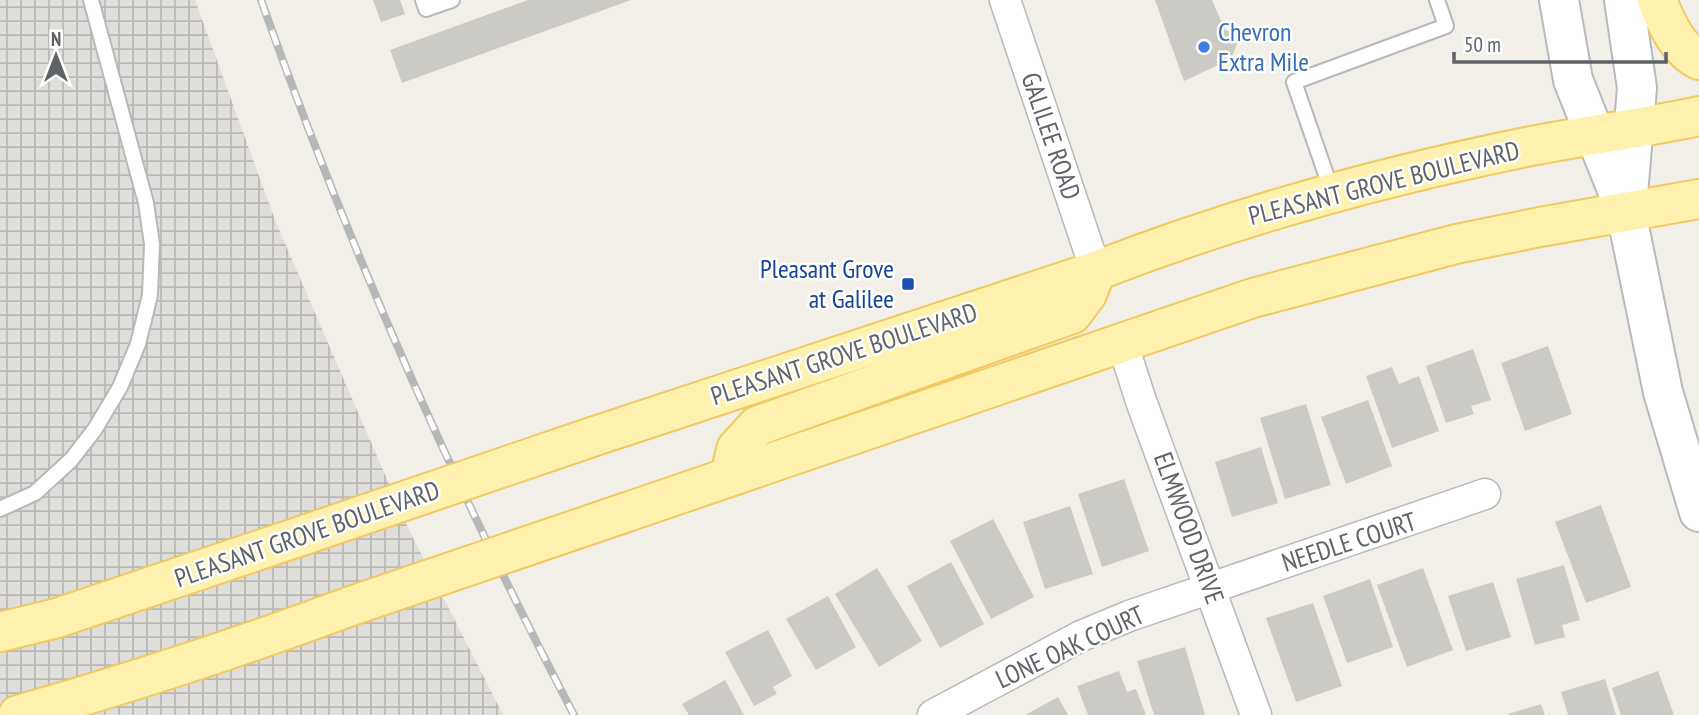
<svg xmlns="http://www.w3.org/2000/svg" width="1699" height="715" viewBox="0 0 1699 715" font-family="'PT Sans Narrow',sans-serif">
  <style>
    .industrial { fill: url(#industrial-grid) }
    .building { fill: #cccac5 }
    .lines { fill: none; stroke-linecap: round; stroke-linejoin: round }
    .service-casing { stroke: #b5b8bc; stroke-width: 18 }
    .minor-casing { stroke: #b5b8bc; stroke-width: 33 }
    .secondary-casing { stroke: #b6babf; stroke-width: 42 }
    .primary-casing { stroke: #f2c960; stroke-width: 42 }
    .service { stroke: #fff; stroke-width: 14 }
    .minor { stroke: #fff; stroke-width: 30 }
    .secondary { stroke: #fff; stroke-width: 38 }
    .primary { stroke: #fff2af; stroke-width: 38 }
    .rail-casing { stroke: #b6b7b8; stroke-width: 8 }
    .rail { stroke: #fff; stroke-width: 5; stroke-dasharray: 16; stroke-linecap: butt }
    .primary-bridge-casing { stroke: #f2c960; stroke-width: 42; stroke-linecap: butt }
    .primary-bridge { stroke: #fff2af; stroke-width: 38 }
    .shop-dot { fill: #3f7fe0; stroke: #fff; stroke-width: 2.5 }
    .transit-dot { fill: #1a4fb4; stroke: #fff; stroke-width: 2.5 }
    .labels { text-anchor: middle; stroke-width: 5; stroke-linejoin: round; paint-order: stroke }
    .shop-label { font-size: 26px; fill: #366cbe; stroke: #fff; text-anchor: start }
    .street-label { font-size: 26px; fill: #5f6368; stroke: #fff }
    .transit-label { font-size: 26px; fill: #164399; stroke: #fff; text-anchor: end }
  </style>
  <defs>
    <pattern id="industrial-grid" width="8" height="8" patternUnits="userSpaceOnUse" patternTransform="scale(1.75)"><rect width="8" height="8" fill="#e0deda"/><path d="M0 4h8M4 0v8" fill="none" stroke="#b9b8b5"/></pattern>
  </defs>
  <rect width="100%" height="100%" fill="#f1efe8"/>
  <path class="industrial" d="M0,0H195L275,220L328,343L409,530L503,715H0Z"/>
  <path class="building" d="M373,0H400L405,14L381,22Z
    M528,0H631L402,83L390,50Z
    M1155,0H1212L1225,30L1241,34L1231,59L1184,81Z
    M1548,346L1572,414L1525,431L1501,363Z
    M1473,349L1491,400L1471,406L1474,414L1446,423L1426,366Z
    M1392,367L1399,384L1419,376L1439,431L1392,448L1366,376Z
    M1368,400L1392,466L1346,484L1321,417Z
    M1306,404L1331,485L1285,499L1260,418Z
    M1261,447L1278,503L1232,517L1215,462Z
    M1124,479L1149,551L1102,567L1078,494Z
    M1601,505L1631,587L1586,603L1555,522Z
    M1070,506L1093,574L1045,589L1023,522Z
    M993,519L1034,597L991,619L950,541Z
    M951,562L984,624L940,648L907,586Z
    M1564,565L1580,620L1562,625L1565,637L1535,645L1516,579Z
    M877,568L922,641L879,667L835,594Z
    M1423,568L1453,650L1407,667L1377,585Z
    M1370,579L1393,647L1347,663L1323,596Z
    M1493,582L1511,637L1466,651L1448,596Z
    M828,596L856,647L816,670L786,619Z
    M1313,603L1342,686L1296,702L1266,618Z
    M768,630L792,676L773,687L777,694L754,706L725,652Z
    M1185,647L1205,715H1154L1137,661Z
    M1119,671L1127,692L1136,689L1146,715H1088L1077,686Z
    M1658,671L1674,715H1621L1612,688Z
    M1605,679L1616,715H1568L1561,692Z
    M725,680L744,715H689L682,704Z
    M1058,697L1068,715H1025Z
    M1541,704L1545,715H1508V714Z"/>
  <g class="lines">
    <g class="service-casing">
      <path id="service" d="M423,0L426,9L452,0
        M1332,192L1294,82L1446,26L1437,0
        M0,509L35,493L71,460L95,429L120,387L138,344L150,295L152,244L146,203L91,0"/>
    </g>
    <g class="minor-casing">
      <path id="minor" d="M1005,0L1096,271
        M1122,342L1141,401L1256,715
        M933,715L1081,636L1129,616L1485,494"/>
    </g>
    <g class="secondary-casing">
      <path id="secondary" d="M1559,0L1573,80L1626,212L1663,392L1699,512
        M1624,0L1637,88L1627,206"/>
    </g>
    <g class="primary-casing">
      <path id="primary" d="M1657,0C1665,21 1678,50 1699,60
        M595,436L1096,271C1237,216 1383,176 1531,146C1587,135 1643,128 1699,116
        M730,476L736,449L757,426L1072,314L1087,294L1096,271
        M630,511L1253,298L1456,244L1540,227L1699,199
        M0,632L57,618L310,533
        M18,715C130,683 241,647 351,606"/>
    </g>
    <use href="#service" class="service"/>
    <use href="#minor" class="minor"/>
    <use href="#secondary" class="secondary"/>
    <use href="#primary" class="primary"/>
    <g class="rail-casing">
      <path id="rail" d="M261,0C348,246 453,484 574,715"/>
    </g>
    <use href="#rail" class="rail"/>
    <g class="primary-bridge-casing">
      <path id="primary-bridge" d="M310,533L595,436
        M351,606L630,511"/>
    </g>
    <use href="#primary-bridge" class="primary-bridge"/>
  </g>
  <circle class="shop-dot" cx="1204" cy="47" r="7"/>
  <rect class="transit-dot" x="901" y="277" width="14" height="14" rx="3.5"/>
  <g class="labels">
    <g class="shop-label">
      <text x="1218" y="41">Chevron<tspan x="1218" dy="30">Extra Mile</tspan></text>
    </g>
    <g class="street-label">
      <text transform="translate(1051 136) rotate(71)" y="9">GALILEE ROAD</text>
      <text transform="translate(1384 183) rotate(-14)" y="9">PLEASANT GROVE BOULEVARD</text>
      <text transform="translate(844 354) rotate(-18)" y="9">PLEASANT GROVE BOULEVARD</text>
      <text transform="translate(1189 528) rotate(70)" y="9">ELMWOOD DRIVE</text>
      <text transform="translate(307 534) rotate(-19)" y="9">PLEASANT GROVE BOULEVARD</text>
      <text transform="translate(1349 542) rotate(-18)" y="9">NEEDLE COURT</text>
      <text transform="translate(1070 647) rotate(-25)" y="9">LONE OAK COURT</text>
    </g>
    <g class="transit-label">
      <text x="894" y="278">Pleasant Grove<tspan x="894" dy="30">at Galilee</tspan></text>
    </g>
  </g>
  <g transform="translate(56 56)" stroke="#ffffff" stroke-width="5" paint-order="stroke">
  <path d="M0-5L12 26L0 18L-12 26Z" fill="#5f6368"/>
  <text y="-10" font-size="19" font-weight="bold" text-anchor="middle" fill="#5f6368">N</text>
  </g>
  <path d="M1454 52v10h212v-10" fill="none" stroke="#5f6368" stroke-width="3.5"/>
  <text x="1464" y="52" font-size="21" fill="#5f6368" stroke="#ffffff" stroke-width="5" paint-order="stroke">50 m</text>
</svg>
